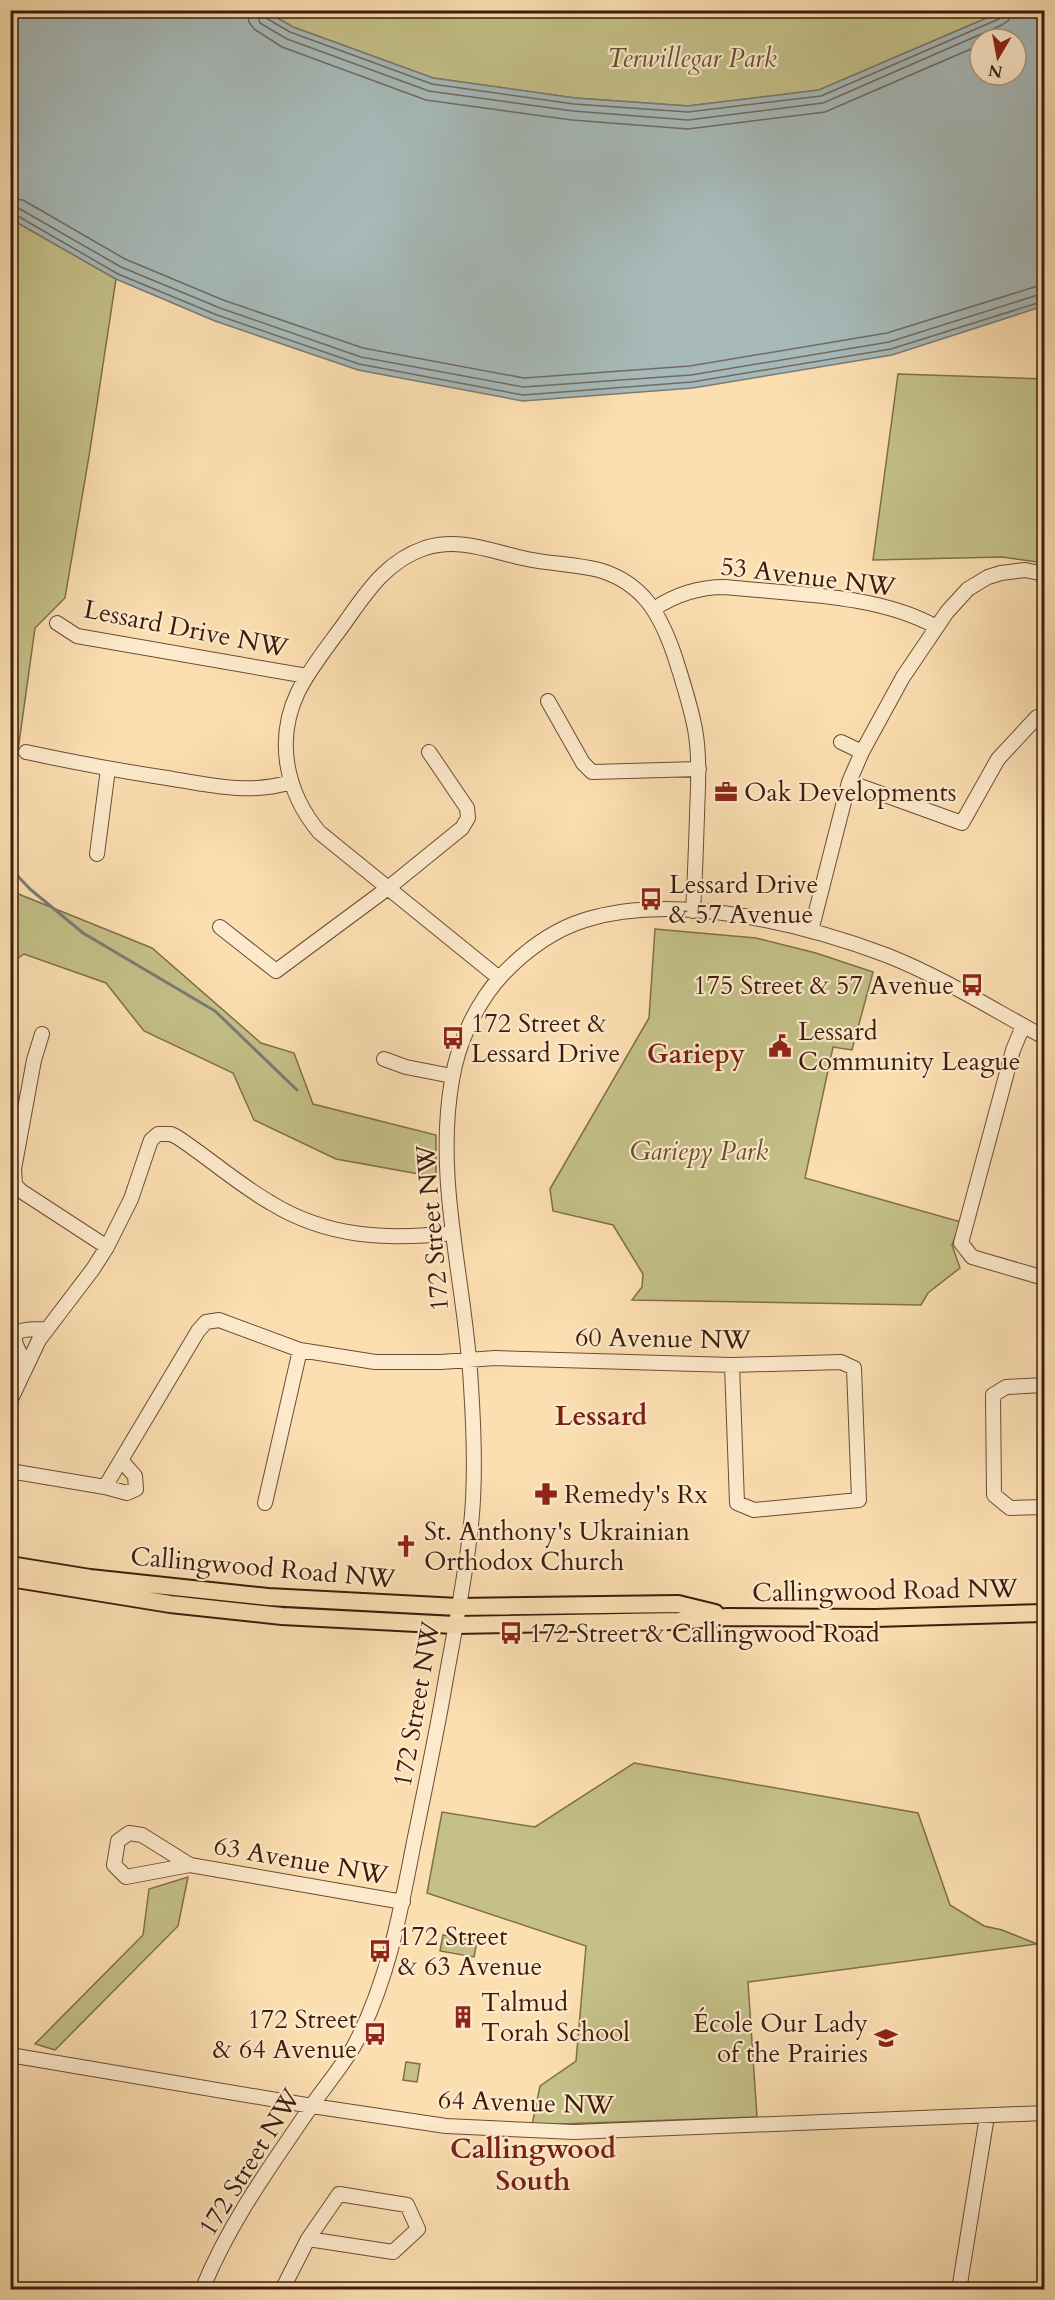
<svg xmlns="http://www.w3.org/2000/svg" width="1055" height="2300" viewBox="0 0 1055 2300" font-family="Cardo,serif">
  <style>
    .green { fill: #c4c088; stroke: #806e4a; stroke-width: 1.5 }
    .water { fill: #a6b9b8; stroke: #7c7a73; stroke-width: 1.5; fill-rule: evenodd }
    .lines { fill: none; stroke-linecap: round; stroke-linejoin: round }
    .shore { stroke: #726a62; stroke-width: 1.5 }
    .stream { stroke: #7c7a73; stroke-width: 3 }
    .minor-casing { stroke: #6d4c34; stroke-width: 16 }
    .major-casing { stroke: #3d1b0b; stroke-width: 20 }
    .minor { stroke: #fdeacc; stroke-width: 14 }
    .major { stroke: #fcdfb1; stroke-width: 16 }
    .labels { text-anchor: middle; stroke-width: 4.5; stroke-linejoin: round; paint-order: stroke }
    .park-label { font-size: 26px; font-style: italic; fill: #664d30; stroke: #fdeacc }
    .street-label { font-size: 26px; fill: #3d1b0b; stroke: #fdeacc }
    .poi-label { font-size: 26px; fill: #3d1b0b; stroke: #fdeacc; text-anchor: start }
    .neighbourhood-label { font-size: 27px; font-weight: bold; fill: #7a1f14; stroke: #fdeacc }
    .quarter-label { font-size: 28px; font-weight: bold; fill: #7a1f14; stroke: #fdeacc }
  </style>
  <rect width="100%" height="100%" fill="#fcdfb1"/>
  <filter id="stains"><feTurbulence type="fractalNoise" baseFrequency=".00333" numOctaves="4"/><feColorMatrix values="0 0 0 0 .2 0 0 0 0 .09 0 0 0 0 .02 0 0 0 .5 -.17"/></filter>
  <radialGradient id="worn" r=".72"><stop offset=".6" stop-color="#630" stop-opacity="0"/><stop offset="1" stop-color="#630" stop-opacity=".3"/></radialGradient>
  <path class="green" d="M265,11H1003L819,90L688,106L575,98L433,78L293,27Z
    M11,219L116,279L90,450L65,598L35,628L11,801Z
    M898,374L1044,379V563L1002,557L873,560Z
    M11,891L152,948L261,1043L294,1053L313,1104L436,1135V1177L336,1159L254,1120L233,1073L144,1031L106,983L24,954L11,963Z
    M655,929L756,938L816,953L873,972L852,1050L833,1047L805,1178L961,1222L952,1245L960,1268L928,1293L921,1305L632,1300L642,1287L643,1274L613,1225L553,1211L550,1189L649,1018Z
    M634,1763L918,1813L950,1905L984,1926L1002,1930L1037,1944L748,1982L757,2117L532,2125L540,2086L576,2061L586,1946L427,1893L442,1812L535,1827Z
    M188,1877L178,1926L55,2050L35,2044L143,1935L149,1889Z
    M443,1935L477,1941L474,1957L440,1951Z
    M406,2062L420,2064L417,2082L403,2080Z"/>
  <path class="water" d="M11,10L265,11L293,27L433,78L575,98L688,106L819,90L1003,11H1044V306L892,355L693,388L523,401L358,370L215,321L116,279L11,219ZM980,39H1016V75H980Z"/>
  <g class="lines">
    <path class="shore" d="M247,10L249,22L254,29L282,47L426,100L572,120L688,129L825,112L980,45
      M256,10L260,23L287,39L429,91L573,111L688,120L823,103L1002,25L1009,20L1011,10
      M263,10L266,18L290,32L432,84L574,104L688,112L821,96L999,19L1003,10
      M10,198L23,200L125,259L223,300L363,348L524,378L690,366L887,333L1044,284
      M10,207L20,209L121,267L220,308L361,357L523,387L691,375L889,342L1044,293
      M10,214L16,215L118,274L217,315L359,364L523,395L692,382L891,349L1044,301"/>
    <path class="stream" d="M10,868L30,889L83,933L215,1011L297,1090"/>
    <g class="minor-casing">
      <path id="minor" d="M654,609C676,594 698,587 725,587C790,594 879,594 936,627
        M57,623L77,636L307,676
        M548,701L583,763L592,772L699,769
        M841,742L862,752
        M26,752C73,762 120,771 167,778C209,785 249,795 291,782
        M849,782L962,823L998,759L1037,717L1044,719
        M97,854L108,769
        M220,927L276,971L388,888L462,828L468,818L467,808L429,752
        M811,931L849,782L862,752L903,677L947,612L968,589L988,577L1001,573L1025,570L1044,574
        M499,978L319,832C286,792 275,740 298,692C310,668 328,646 344,624C366,593 386,561 425,548C461,537 492,552 527,559C551,564 575,564 599,570C643,583 660,614 674,654C682,679 690,703 695,729C700,757 698,786 697,815C696,847 695,879 693,911
        M1023,1026L1013,1050L961,1243L972,1257L1044,1278
        M42,1034L34,1060L14,1169L15,1185L21,1191L107,1247
        M384,1059L406,1067L452,1076
        M26,1364C7,1332 11,1329 47,1329
        M1044,1385L1006,1387L993,1395L994,1495L1010,1508L1044,1507
        M10,1401L39,1340L93,1269L107,1247L131,1199L151,1140L158,1134H171L177,1137C209,1158 238,1184 271,1203C328,1238 388,1240 453,1233
        M10,1471L105,1487L198,1331L206,1322L219,1320L300,1350L375,1362H441L495,1358L732,1365L841,1362L854,1368L859,1500L754,1510L737,1503L732,1365
        M105,1487L127,1493L136,1489L135,1476L121,1460
        M265,1503L300,1350
        M129,1833L142,1835L190,1865L126,1877L114,1865L118,1841Z
        M190,1865L403,1902
        M10,2055L312,2106L446,2126L574,2132L1044,2113
        M202,2290C228,2225 269,2168 308,2111C323,2089 341,2068 354,2046C387,1984 400,1915 413,1847C423,1798 433,1750 442,1701C452,1642 465,1583 471,1525C476,1479 474,1431 471,1386C466,1284 434,1182 452,1080C458,1042 477,1002 503,974C526,950 553,930 585,920C674,892 801,923 886,955C942,977 992,1009 1044,1037
        M282,2290L308,2239L339,2194L407,2205L418,2229L393,2252L308,2239
        M959,2290L987,2116"/>
    </g>
    <g class="major-casing">
      <path id="major" d="M10,1565L90,1578L268,1597L458,1607L678,1604L715,1613
        M10,1578L170,1604L282,1616L455,1625L678,1621L727,1617L875,1618L1044,1613"/>
    </g>
    <use href="#minor" class="minor"/>
    <use href="#major" class="major"/>
  </g>
  <defs>
    <g id="office-bare" transform="scale(1.8)"><path d="M-6-3h4V-5.5h4V-3h4V5H-6ZM-1-4.5V-3h2v-1.5ZM-6 0V1H6V0Z" fill="#8f2418" stroke="#fdeacc" stroke-width="2.5" paint-order="stroke"/></g>
    <g id="bus-bare" transform="scale(1.8)"><path d="M-5-6H5V4H4V6H2V4H-2V6H-4V4H-5ZM-3.5-4V0h7V-4ZM-3.5 1.2v1.5H-2V1.2ZM2 1.2v1.5H3.5V1.2Z" fill="#8f2418" stroke="#fdeacc" stroke-width="2.5" paint-order="stroke"/></g>
    <g id="civic-bare" transform="scale(1.8)"><path d="M-.6-6.5H3V-4.5H.6V-3L4-1V1h2V6H-6V1h2V-1L-.6-3ZM-1.2 2.5V6h2.4V2.5Z" fill="#8f2418" stroke="#fdeacc" stroke-width="2.5" paint-order="stroke"/></g>
    <g id="pharmacy-bare" transform="scale(1.8)"><path d="M-2-6h4v4h4v4h-4v4h-4v-4h-4v-4h4Z" fill="#8f2418" stroke="#fdeacc" stroke-width="2.5" paint-order="stroke"/></g>
    <g id="church-bare" transform="scale(1.8)"><path d="M-1.2-6h2.4v3.5h3.3v2.4h-3.3V6h-2.4V-.1h-3.3v-2.4h3.3Z" fill="#8f2418" stroke="#fdeacc" stroke-width="2.5" paint-order="stroke"/></g>
    <g id="building-bare" transform="scale(1.8)"><path d="M-4-6H4V6H1V3H-1V6H-4ZM-2.5-4.3h1.7v1.8h-1.7ZM.8-4.3h1.7v1.8H.8ZM-2.5-1h1.7V.8h-1.7ZM.8-1h1.7V.8H.8Z" fill="#8f2418" stroke="#fdeacc" stroke-width="2.5" paint-order="stroke"/></g>
    <g id="school-bare" transform="scale(1.8)"><path d="M0-5L7-2L0 1L-7-2ZM-4 1L0 2.5L4 1V4Q0 6-4 4Z" fill="#8f2418" stroke="#fdeacc" stroke-width="2.5" paint-order="stroke"/></g>
  </defs>
  <g fill-rule="evenodd">
    <use href="#office-bare" x="726" y="792"/>
    <use href="#bus-bare" x="651" y="899"/>
    <use href="#bus-bare" x="972" y="985"/>
    <use href="#bus-bare" x="453" y="1038"/>
    <use href="#civic-bare" x="780" y="1046"/>
    <use href="#pharmacy-bare" x="546" y="1494"/>
    <use href="#church-bare" x="406" y="1546"/>
    <use href="#bus-bare" x="511" y="1633"/>
    <use href="#bus-bare" x="380" y="1951"/>
    <use href="#building-bare" x="463" y="2017"/>
    <use href="#bus-bare" x="375" y="2034"/>
    <use href="#school-bare" x="886" y="2038"/>
  </g>
  <g class="labels">
    <g class="park-label">
      <text x="692" y="67">Terwillegar Park</text>
      <text x="699" y="1160">Gariepy Park</text>
    </g>
    <g class="street-label">
      <text transform="translate(808 576) rotate(7)" y="9">53 Avenue NW</text>
      <text transform="translate(186 628) rotate(11)" y="9">Lessard Drive NW</text>
      <text transform="translate(432 1228) rotate(-95)" y="9">172 Street NW</text>
      <text transform="translate(663 1338) rotate(1)" y="9">60 Avenue NW</text>
      <text transform="translate(263 1567) rotate(5)" y="9">Callingwood Road NW</text>
      <text transform="translate(885 1590) rotate(-1)" y="9">Callingwood Road NW</text>
      <text transform="translate(416 1704) rotate(-80)" y="9">172 Street NW</text>
      <text transform="translate(301 1860) rotate(10)" y="9">63 Avenue NW</text>
      <text transform="translate(526 2102) rotate(2)" y="9">64 Avenue NW</text>
      <text transform="translate(249 2162) rotate(-58)" y="9">172 Street NW</text>
    </g>
    <g class="poi-label">
      <text x="744" y="801">Oak Developments</text>
      <text x="669" y="893">Lessard Drive<tspan x="669" dy="30">&amp; 57 Avenue</tspan></text>
      <text x="954" y="994" text-anchor="end">175 Street &amp; 57 Avenue</text>
      <text x="471" y="1032">172 Street &amp;<tspan x="471" dy="30">Lessard Drive</tspan></text>
      <text x="798" y="1040">Lessard<tspan x="798" dy="30">Community League</tspan></text>
      <text x="564" y="1503">Remedy's Rx</text>
      <text x="424" y="1540">St. Anthony's Ukrainian<tspan x="424" dy="30">Orthodox Church</tspan></text>
      <text x="529" y="1642">172 Street &amp; Callingwood Road</text>
      <text x="398" y="1945">172 Street<tspan x="398" dy="30">&amp; 63 Avenue</tspan></text>
      <text x="481" y="2011">Talmud<tspan x="481" dy="30">Torah School</tspan></text>
      <text x="357" y="2028" text-anchor="end">172 Street<tspan x="357" dy="30">&amp; 64 Avenue</tspan></text>
      <text x="868" y="2032" text-anchor="end">École Our Lady<tspan x="868" dy="30">of the Prairies</tspan></text>
    </g>
    <g class="neighbourhood-label">
      <text x="696" y="1063">Gariepy</text>
    </g>
    <g class="quarter-label">
      <text x="601" y="1425">Lessard</text>
      <text x="533" y="2158">Callingwood<tspan x="533" dy="32">South</tspan></text>
    </g>
  </g>
  <rect width="1055" height="2300" fill="none" stroke="#fcdfb1" stroke-width="36"/>
  <rect x="12" y="12" width="1031" height="2276" fill="none" stroke="#3d1b0b" stroke-width="3"/>
  <rect x="18" y="18" width="1019" height="2264" fill="none" stroke="#3d1b0b" stroke-width="1.5"/>
  <g transform="translate(998 57) rotate(190)"><circle r="28" fill="#fdeacc" stroke="#b0977f" stroke-width="1.5"/>
  <path d="M0-4.5L10 22L0 15L-10 22Z" fill="#8f2418"/>
  <text y="-9" font-size="16" font-weight="bold" text-anchor="middle" fill="#3d1b0b">N</text>
  </g>
  <rect width="100%" height="100%" filter="url(#stains)"/>
  <rect width="100%" height="100%" fill="url(#worn)"/>
</svg>
